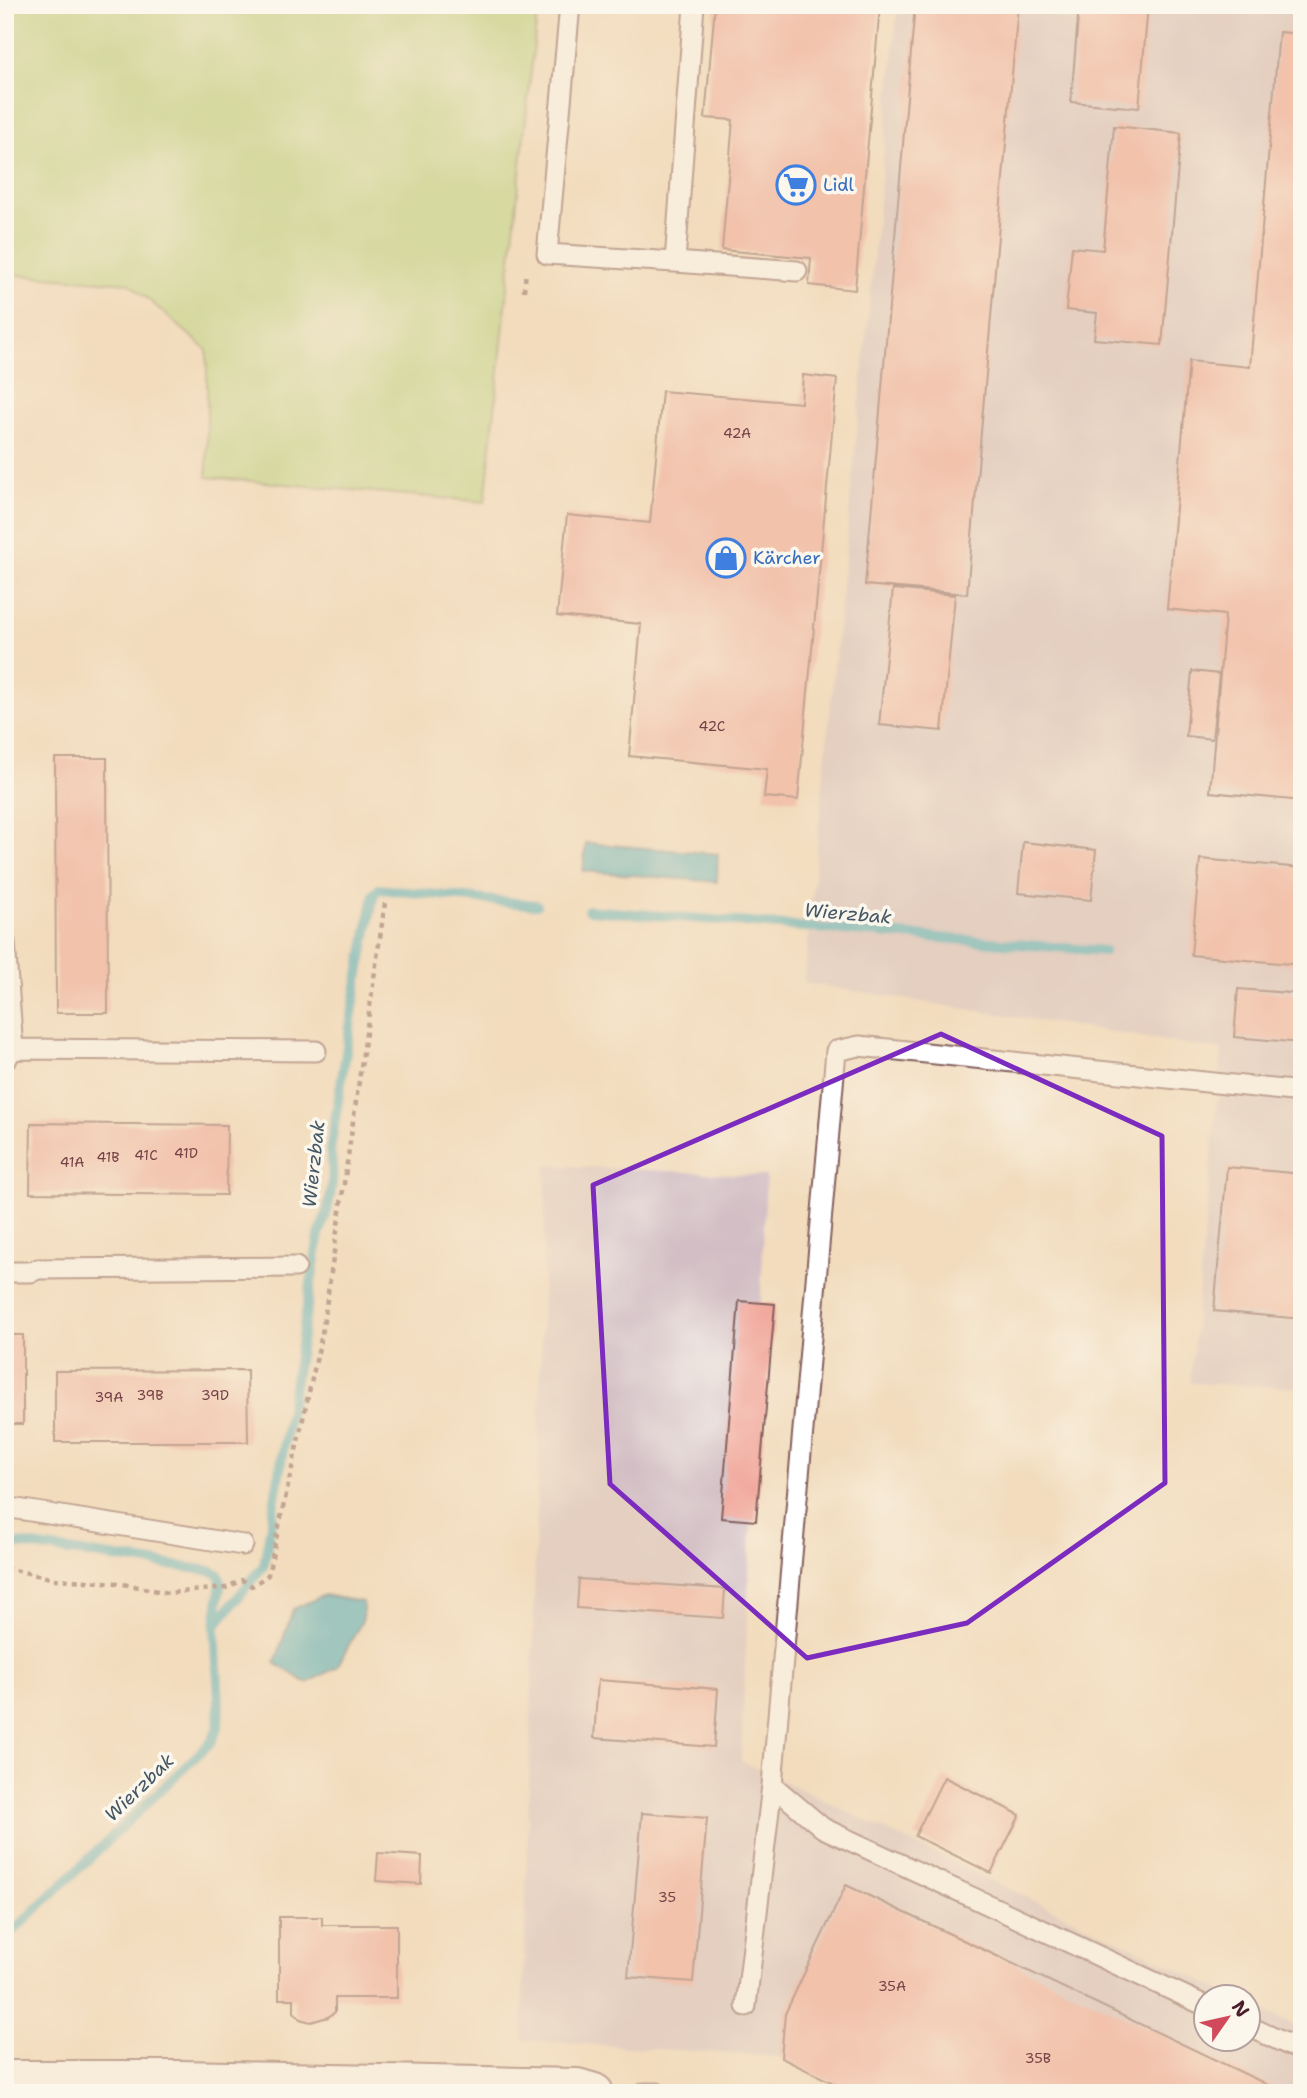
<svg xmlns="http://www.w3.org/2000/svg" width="1307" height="2098" viewBox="0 0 1307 2098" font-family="'Shantell Sans',sans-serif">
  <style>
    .industrial { fill: #d2bec4 }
    .green { fill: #b4d57d; stroke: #7f7a54; stroke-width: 2 }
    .water { fill: #3eaabd; stroke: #446474; stroke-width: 2 }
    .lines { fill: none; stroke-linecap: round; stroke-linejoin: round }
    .stream { stroke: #3eaabd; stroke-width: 10 }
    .building { fill: #f1a296 }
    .service-casing { stroke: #85615e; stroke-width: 23 }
    .minor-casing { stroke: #85615e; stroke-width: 42 }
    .path { stroke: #85615e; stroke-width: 4.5; stroke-dasharray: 5 5; stroke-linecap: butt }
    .service { stroke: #fff; stroke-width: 19 }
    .minor { stroke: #fff; stroke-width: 38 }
    .marked { fill: none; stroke: #7b2cbf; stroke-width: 5; stroke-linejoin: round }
    .labels { text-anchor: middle; stroke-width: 7; stroke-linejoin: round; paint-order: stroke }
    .number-label { font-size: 14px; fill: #744046 }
    .shop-label { font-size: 18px; fill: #366cbe; stroke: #fbf7ec; text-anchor: start }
    .water-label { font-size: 19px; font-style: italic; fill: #455765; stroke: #fbf7ec }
  </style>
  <rect width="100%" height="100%" fill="#fbf7ec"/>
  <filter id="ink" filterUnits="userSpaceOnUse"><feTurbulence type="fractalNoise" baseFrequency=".0143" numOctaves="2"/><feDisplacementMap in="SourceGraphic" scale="14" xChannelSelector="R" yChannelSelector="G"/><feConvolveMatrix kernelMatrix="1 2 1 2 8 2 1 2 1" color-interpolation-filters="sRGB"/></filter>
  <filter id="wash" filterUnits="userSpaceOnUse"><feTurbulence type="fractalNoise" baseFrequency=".00686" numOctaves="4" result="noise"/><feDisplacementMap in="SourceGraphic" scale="28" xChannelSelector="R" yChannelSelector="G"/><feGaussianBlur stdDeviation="1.57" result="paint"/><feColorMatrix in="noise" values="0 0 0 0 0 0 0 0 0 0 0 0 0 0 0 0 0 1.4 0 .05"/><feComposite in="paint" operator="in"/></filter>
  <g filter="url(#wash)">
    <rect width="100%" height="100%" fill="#f2dcbd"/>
    <path class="industrial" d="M898,5H1302V1388L1190,1383L1222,1050L804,983Z
      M546,1165L766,1176L741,1761L1234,1996H1206V2038H1248V2003L1302,2029V2093H851L779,2057L522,2040Z"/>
    <path class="green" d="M5,5H538L485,502L207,477V350L129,283L5,274Z"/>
    <path class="water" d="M586,843L718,854L717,882L583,871Z
      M324,1595L363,1602V1619L337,1667L307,1683L275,1663L293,1609Z"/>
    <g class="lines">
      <path class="stream" d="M588,910L1104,951
        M5,1542L212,1571L218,1574L221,1581L215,1626L219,1704L218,1728L211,1742L5,1939
        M215,1626L264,1565L319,1235C329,1209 337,1179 330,1151L356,990L374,894L379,889L537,905"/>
    </g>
    <g id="blocks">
      <path class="building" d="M715,5H880L855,290L809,285L811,258L722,250L733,120L705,118Z
        M915,5H1018L967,594L865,585Z
        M1079,5H1148L1139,108L1071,102Z
        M1279,32L1302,34V801L1210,792L1225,615L1167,609L1189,361L1250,367Z
        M1114,126L1181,133L1162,345L1094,339L1097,313L1066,310L1072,247L1103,250Z
        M803,375L837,379L798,800L764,797L767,769L629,756L641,624L557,616L567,515L650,523L662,391L801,403Z
        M893,589L955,595L942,731L879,725Z
        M1192,671L1219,674L1212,739L1186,736Z
        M55,758H107L108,1013H56Z
        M1023,842L1096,850L1091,900L1018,893Z
        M1200,859L1302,868V965L1191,955Z
        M1238,989L1302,994V1043L1234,1037Z
        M31,1123L227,1125L226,1195L30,1193Z
        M1227,1167L1302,1174V1319L1214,1311Z
        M739,1301L775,1304L756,1521L721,1518Z
        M5,1335H23V1424H5Z
        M247,1370L248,1442H55V1371Z
        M579,1579L725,1589L723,1618L577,1608Z
        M598,1680L718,1689L714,1747L594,1738Z
        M944,1777L1020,1815L991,1873L915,1836Z
        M642,1813L707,1818L693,1982L628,1977Z
        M378,1853L422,1856L421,1884L376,1881Z
        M846,1885L999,1957L1285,2093H854L781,2058L785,2014Z
        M279,1917H322V1925H397V1998H335V2012L328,2017L311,2022L300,2019L294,2012V1999H279Z"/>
    </g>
  </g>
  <g filter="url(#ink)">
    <use href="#blocks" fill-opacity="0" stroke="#85615e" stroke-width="2"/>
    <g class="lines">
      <g class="service-casing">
        <path id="service" d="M570,5L547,254L675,262L694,5
          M675,262L797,271
          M5,942L13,1049L7,1058
          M13,1049L316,1051
          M5,1272H31L38,1269L296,1267
          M5,1507L243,1545
          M772,1785L823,1828L1206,2006
          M746,2006L772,1785L836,1051L859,1046L1302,1092
          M1248,2026L1302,2051
          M645,2093H657"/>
      </g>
      <g class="minor-casing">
        <path id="minor" d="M5,2080H180L577,2088L594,2093"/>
      </g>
      <path class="path" d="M524,291L526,271
        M5,1568L55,1579L118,1583L168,1593L226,1588L242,1580L252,1586L268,1575L322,1334L385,903"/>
      <use href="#service" class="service"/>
      <use href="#minor" class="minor"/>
    </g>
  </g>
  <path d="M0 0H1307V2098H0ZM941,1034L1162,1136L1165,1483L967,1623L807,1658L610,1484L593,1185Z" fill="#f2dcbd" fill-opacity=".55" fill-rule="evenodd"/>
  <path class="marked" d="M941,1034L1162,1136L1165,1483L967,1623L807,1658L610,1484L593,1185Z"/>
  <defs>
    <g id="supermarket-ring" transform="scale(2.0125)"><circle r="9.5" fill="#fbf7ec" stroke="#3f7fe0" stroke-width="1.5"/><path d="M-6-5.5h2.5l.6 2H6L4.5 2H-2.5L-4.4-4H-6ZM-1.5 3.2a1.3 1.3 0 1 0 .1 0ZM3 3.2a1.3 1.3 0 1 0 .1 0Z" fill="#3f7fe0"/></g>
    <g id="shop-ring" transform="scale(2.0125)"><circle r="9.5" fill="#fbf7ec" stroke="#3f7fe0" stroke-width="1.5"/><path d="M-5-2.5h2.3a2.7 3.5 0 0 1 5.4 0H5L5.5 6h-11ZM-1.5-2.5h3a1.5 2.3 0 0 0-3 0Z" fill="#3f7fe0"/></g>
  </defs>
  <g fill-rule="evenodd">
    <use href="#supermarket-ring" x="796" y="185"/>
    <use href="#shop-ring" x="726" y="558"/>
  </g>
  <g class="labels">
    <g class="number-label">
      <text x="737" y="438">42A</text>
      <text x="712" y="731">42C</text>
      <text x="186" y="1158">41D</text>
      <text x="146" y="1160">41C</text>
      <text x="108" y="1162">41B</text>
      <text x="72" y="1167">41A</text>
      <text x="150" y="1400">39B</text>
      <text x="215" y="1400">39D</text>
      <text x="109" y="1402">39A</text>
      <text x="667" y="1902">35</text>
      <text x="892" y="1991">35A</text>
      <text x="1038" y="2063">35B</text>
    </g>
    <g class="shop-label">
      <text x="823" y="191">Lidl</text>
      <text x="753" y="564">Kärcher</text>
    </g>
    <g class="water-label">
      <text transform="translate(848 913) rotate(5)" y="7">Wierzbak</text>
      <text transform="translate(313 1164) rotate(-84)" y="7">Wierzbak</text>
      <text transform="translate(139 1787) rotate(-44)" y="7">Wierzbak</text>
    </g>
  </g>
  <rect width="1307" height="2098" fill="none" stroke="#fbf7ec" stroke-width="28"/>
  <g transform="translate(1227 2018) rotate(56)"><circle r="33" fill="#fbf7ec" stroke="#b4a19f" stroke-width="2"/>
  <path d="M0-5L12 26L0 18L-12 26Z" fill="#d1495b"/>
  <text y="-10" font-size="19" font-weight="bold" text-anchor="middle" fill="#4a1f2b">N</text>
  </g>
</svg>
